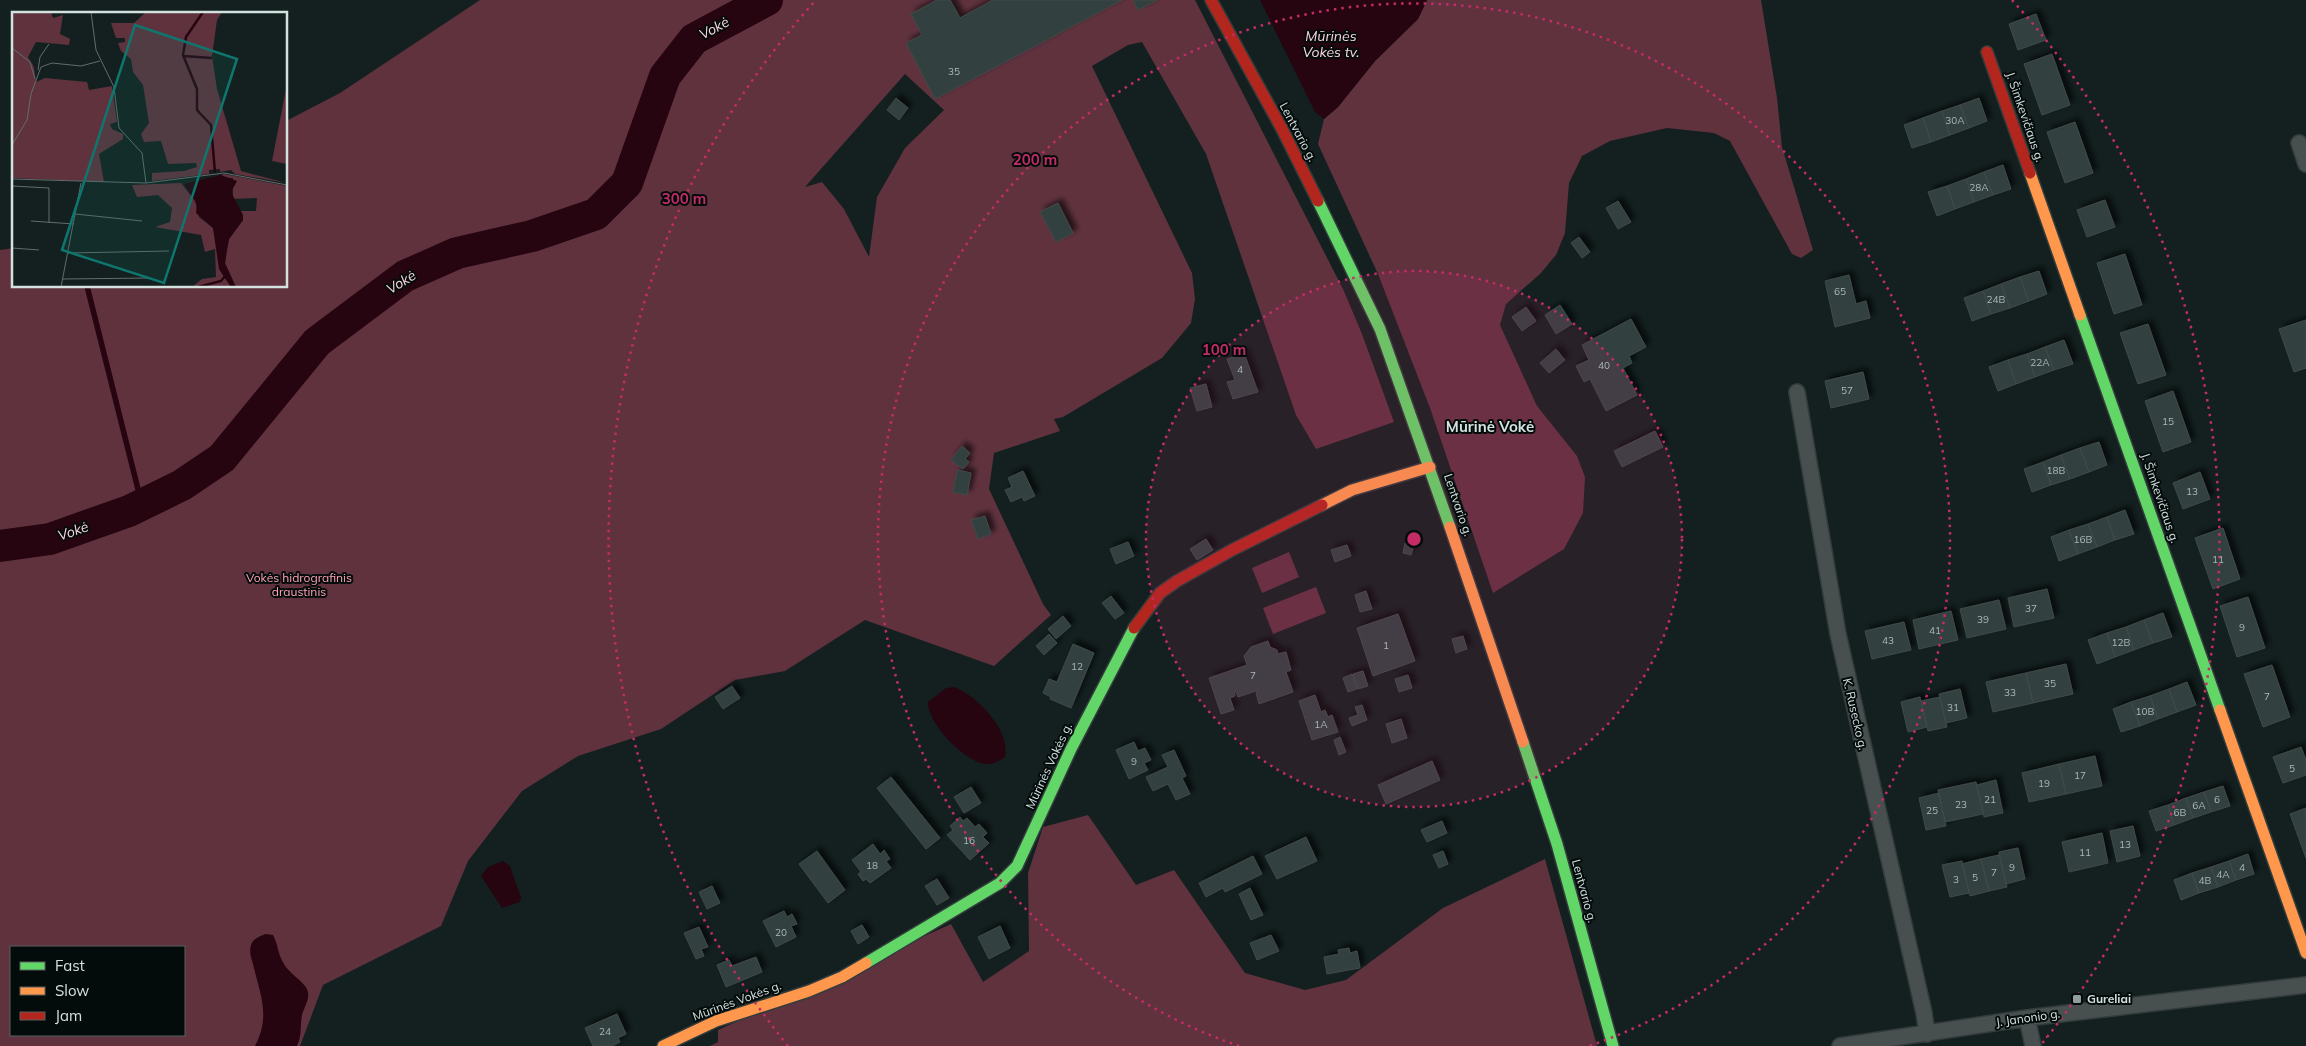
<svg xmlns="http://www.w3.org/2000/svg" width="2306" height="1046" viewBox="0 0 2306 1046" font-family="Mulish,sans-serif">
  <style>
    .green { fill: #5f323e; fill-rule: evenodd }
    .water { fill: #260410 }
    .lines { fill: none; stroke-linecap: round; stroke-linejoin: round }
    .stream { stroke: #260410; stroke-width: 5.5 }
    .river { stroke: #260410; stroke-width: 32 }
    .building { fill: #31403f; stroke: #404a49; filter: url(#shadow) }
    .street-casing { stroke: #333c3c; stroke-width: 18 }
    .fast-casing { stroke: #333c3c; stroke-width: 14 }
    .slow-casing { stroke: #333c3c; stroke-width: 14 }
    .jam-casing { stroke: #333c3c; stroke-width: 14 }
    .street { stroke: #48504f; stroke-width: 15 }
    .fast { stroke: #63d668; stroke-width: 11 }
    .slow { stroke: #ff974d; stroke-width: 11 }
    .jam { stroke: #b3261e; stroke-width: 11 }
    .ring { fill: none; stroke: #c42c68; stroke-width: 2.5; stroke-dasharray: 2.5 5 }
    .poi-dot { fill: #909d9c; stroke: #040c0b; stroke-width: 2 }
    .labels { text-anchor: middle; stroke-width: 4; stroke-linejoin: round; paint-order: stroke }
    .number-label { font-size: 10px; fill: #aab9b7 }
    .street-label { font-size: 12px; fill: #d3e1df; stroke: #040c0b }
    .park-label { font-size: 12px; fill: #ffa0b6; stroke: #040c0b }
    .poi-label { font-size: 12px; font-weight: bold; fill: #d3e1df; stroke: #040c0b; text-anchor: start }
    .water-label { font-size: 14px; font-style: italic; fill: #fed5dd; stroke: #040c0b }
    .quarter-label { font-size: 15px; font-weight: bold; fill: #d3e1df; stroke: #040c0b }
    .inset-river { fill: none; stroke: #260410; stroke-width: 2.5 }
    .inset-road { fill: none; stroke: #606d6c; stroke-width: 1 }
    .view { fill: #0f766e; fill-opacity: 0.15; stroke: #0f766e; stroke-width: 2.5 }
    .inset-edge { fill: none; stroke: #d3e1df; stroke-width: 2.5 }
    .centre { fill: #c42c68; stroke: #040c0b; stroke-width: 2.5 }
    .ring-label { font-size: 15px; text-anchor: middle; font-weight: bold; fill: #c42c68; stroke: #040c0b; stroke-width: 4; stroke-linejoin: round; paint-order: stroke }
  </style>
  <defs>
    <filter id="shadow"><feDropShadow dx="4.5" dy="-4.5" stdDeviation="2.5" flood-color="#0009"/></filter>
  </defs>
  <rect width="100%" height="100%" fill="#13201f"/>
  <path class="green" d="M480,0H1195L1343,289L1362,334L1394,422L1316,449L1296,415L1206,154L1142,42L1128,45L1092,66L1192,273L1195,299L1191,323L1162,358L1063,417L1054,419L1060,431L994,453L989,489L1043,604L1051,615L994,666L865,620L785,671L735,680L661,729L578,756L522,791L468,861L441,926L323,985L300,1046H0V250L14,248V286H286V121L340,93ZM905,74L944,110L905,148L877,197L869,257L844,209L822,182L805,187ZM11,947H184V1035H11Z
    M1427,0H1761L1777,98L1782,147L1813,250L1801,258L1792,254L1730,141L1714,133L1667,128L1610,141L1582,156L1569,183L1565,233L1556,255L1540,274L1506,304L1500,325L1537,406L1577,456L1585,477L1583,513L1564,549L1493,593L1430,408L1378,274L1318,144L1324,119L1338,107L1375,61L1418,19Z
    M1289,552L1299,577L1262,593L1252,568Z
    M1316,587L1326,613L1273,634L1263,608Z
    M1088,815L1136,885L1174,870L1245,973L1305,990L1346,980L1443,908L1545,859L1597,1046H710L718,1042V1030L951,924L983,982L1029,951L1028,873L1043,827Z"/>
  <path class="water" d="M1260,0H1427L1418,19L1375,61L1338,107L1324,119L1315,112Z
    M955,687C978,697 1011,731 1005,757C1000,760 994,765 987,764C966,764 927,723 928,702L946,688Z
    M503,861L510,866L521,898L520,902L502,908L481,876L488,867Z
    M266,934L273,935C278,944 278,955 284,964C289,973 299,978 305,986C313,996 304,1006 302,1015C300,1026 302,1036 297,1046H255C271,1016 260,994 253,964C251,958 249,951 251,945C253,938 261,936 266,934Z"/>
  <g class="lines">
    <path class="stream" d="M87,286L142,505"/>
    <path class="river" d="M0,546L50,539L129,511L182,485L222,458L317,342L405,276L457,253L532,236L596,214L627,183L665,76L694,39L767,0"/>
  </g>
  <path class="building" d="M937,0H950L960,18L993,0H1122L935,99L906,43L922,35L911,14Z
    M1133,0H1157L1138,10Z
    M2036,14L2046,40L2018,50L2009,24Z
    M2052,54L2070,105L2042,115L2024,64Z
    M896,98L908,108L899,120L887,110Z
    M1979,98L1987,121L1969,128L1960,105Z
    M1960,105L1969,128L1950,135L1942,111Z
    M1942,111L1950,135L1931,142L1923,118Z
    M1923,118L1931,142L1912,148L1904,125Z
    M2075,122L2093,173L2065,183L2047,132Z
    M2003,165L2011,189L1993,195L1984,172Z
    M1984,172L1993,195L1974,202L1966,179Z
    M1966,179L1974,202L1955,209L1947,186Z
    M1947,186L1955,209L1937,216L1928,192Z
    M2105,200L2115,227L2087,237L2077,210Z
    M1618,201L1631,222L1618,229L1606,208Z
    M1058,203L1073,233L1056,242L1040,212Z
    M1579,237L1590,252L1582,258L1571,243Z
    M2125,254L2142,305L2114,314L2097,263Z
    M2039,271L2047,294L2029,301L2020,277Z
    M1849,275L1856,304L1866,301L1870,318L1835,327L1825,281Z
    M2020,277L2029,301L2010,308L2001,284Z
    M2001,284L2010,308L1991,314L1983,291Z
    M1983,291L1991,314L1972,321L1964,298Z
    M1560,305L1572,324L1556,334L1545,315Z
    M1526,307L1536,321L1522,331L1512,317Z
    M1631,319L1646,347L1629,356L1632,363L1623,368L1637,395L1606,411L1590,379L1584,382L1576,366L1589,360L1582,345Z
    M2306,320V368L2294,372L2279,329Z
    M2148,324L2166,375L2138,384L2120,333Z
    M2064,340L2073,364L2054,370L2045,347Z
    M2045,347L2054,370L2035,377L2027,354Z
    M1556,349L1565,360L1549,373L1540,363Z
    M1244,353L1258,392L1233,399L1227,382L1235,380L1227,359Z
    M2027,354L2035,377L2016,384L2008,360Z
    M2008,360L2016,384L1998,391L1989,367Z
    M1863,372L1869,399L1831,408L1825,381Z
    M1206,384L1212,407L1197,411L1190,388Z
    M2173,391L2191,442L2163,452L2145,401Z
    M1655,431L1663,447L1622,467L1614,451Z
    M2099,442L2107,465L2089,472L2080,448Z
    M962,446L970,453L965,459L969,462L963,469L951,460Z
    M2080,448L2089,472L2070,479L2061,455Z
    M2061,455L2070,479L2051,485L2043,462Z
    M2043,462L2051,485L2032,492L2024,469Z
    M957,470L971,473L967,495L953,492Z
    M1023,471L1035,496L1024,501L1022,497L1011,502L1005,490L1012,487L1008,478Z
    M2200,472L2210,499L2183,509L2173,483Z
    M2125,510L2134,534L2115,540L2107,517Z
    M985,516L991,534L978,539L971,520Z
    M2107,517L2115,540L2097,547L2088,524Z
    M2088,524L2097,547L2078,554L2069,530Z
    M2223,528L2240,579L2213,589L2195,538Z
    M2069,530L2078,554L2059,561L2051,537Z
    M1206,539L1213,550L1197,560L1190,549Z
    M1128,542L1134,556L1116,564L1110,549Z
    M1405,543L1414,545L1411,555L1403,553Z
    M1347,545L1351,556L1335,562L1331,550Z
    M2047,589L2054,618L2014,627L2008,598Z
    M1366,591L1372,609L1360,612L1355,595Z
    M1111,596L1124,613L1115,619L1102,603Z
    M2248,597L2265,648L2237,657L2220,606Z
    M1999,600L2006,629L1967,638L1960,609Z
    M1951,611L1958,640L1919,649L1913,620Z
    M2163,613L2172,637L2153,643L2144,620Z
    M1398,614L1415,661L1373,676L1357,628Z
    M1063,616L1071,626L1056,639L1048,629Z
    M2144,620L2153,643L2134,650L2126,627Z
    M1904,622L1911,650L1872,659L1865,631Z
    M2126,627L2134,650L2115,657L2107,633Z
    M2107,633L2115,657L2097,664L2088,640Z
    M1049,634L1057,643L1044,655L1036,646Z
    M1463,636L1467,649L1456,653L1452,639Z
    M1268,641L1270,647L1277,650L1278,654L1286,652L1291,670L1286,672L1293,692L1259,704L1256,693L1259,690L1238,697L1236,692H1234L1235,696L1230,698L1234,710L1221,714L1209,678L1247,665L1244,656L1251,647Z
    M1073,644L1094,653L1071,708L1050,699L1051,697L1043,693L1049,679L1057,682Z
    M2066,664L2073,694L2033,703L2026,673Z
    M2272,665L2290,717L2263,727L2244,674Z
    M1363,671L1368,686L1358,689L1353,674Z
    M2026,673L2033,703L1993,712L1986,682Z
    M1352,674L1357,689L1348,692L1343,678Z
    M1408,675L1412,688L1399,692L1395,679Z
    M2187,682L2196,705L2177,712L2169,689Z
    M732,686L740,698L723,709L715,697Z
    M1960,689L1967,718L1946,723L1939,694Z
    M2169,689L2177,712L2158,719L2150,696Z
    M1315,695L1321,712L1325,710L1328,717L1332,715L1338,732L1312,740L1299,701Z
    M2150,696L2158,719L2140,726L2131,702Z
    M1920,697L1927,727L1908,732L1901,702Z
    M1940,697L1947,727L1928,731L1921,701Z
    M2131,702L2140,726L2121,732L2113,709Z
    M1362,705L1367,720L1352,726L1349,718L1358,715L1355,707Z
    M1401,719L1407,738L1392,743L1386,724Z
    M1340,737L1346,752L1339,755L1334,740Z
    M1134,742L1138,751L1145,748L1151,760L1144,763L1148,770L1129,779L1116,750Z
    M2301,747L2306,760V775L2283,783L2273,757Z
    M1174,750L1186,776L1182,778L1190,794L1176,800L1168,784L1153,791L1146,777L1168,767L1162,755Z
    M2095,756L2102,786L2066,794L2059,764Z
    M1432,761L1440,780L1386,804L1378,785Z
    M2059,764L2066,794L2029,802L2022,773Z
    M891,777L940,838L926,849L877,788Z
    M1996,780L2003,813L1984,817L1977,785Z
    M1976,782L1983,814L1945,822L1938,790Z
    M2223,786L2230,806L2211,812L2204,792Z
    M971,787L981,803L964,813L954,797Z
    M2204,792L2211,812L2193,818L2186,798Z
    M1939,793L1946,826L1926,830L1919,798Z
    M2186,798L2193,818L2174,825L2168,805Z
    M2168,805L2174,825L2156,831L2149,811Z
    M2306,808V858L2290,814Z
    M960,817L963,821L967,818L975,827L979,824L987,833L983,837L989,843L970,860L947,835L953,830L950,826Z
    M1442,821L1447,833L1427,842L1421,830Z
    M2133,826L2140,856L2117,862L2110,831Z
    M2102,833L2108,863L2069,872L2062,842Z
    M1306,837L1317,861L1277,879L1265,856Z
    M873,844L880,854L884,850L890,859L886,861L891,868L870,883L866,879L863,881L858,874L861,872L852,860Z
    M2018,848L2025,879L2006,884L1999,852Z
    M817,851L845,890L828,903L799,864Z
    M1443,851L1448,864L1439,868L1433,855Z
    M2248,854L2254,874L2236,880L2229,861Z
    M1999,855L2007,887L1989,891L1981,859Z
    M1253,856L1262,874L1225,892L1223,888L1206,897L1199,883Z
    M1981,859L1989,891L1970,896L1962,864Z
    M1962,861L1969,893L1950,897L1942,865Z
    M2229,861L2236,880L2218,887L2211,867Z
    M2211,867L2218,887L2199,893L2192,873Z
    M2192,873L2199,893L2181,900L2174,880Z
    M937,879L949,898L937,905L925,886Z
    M712,886L720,903L707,909L699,892Z
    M1250,888L1263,915L1251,920L1239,894Z
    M784,911L787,917L792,914L797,924L791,926L796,937L776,947L763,921Z
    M862,925L869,937L858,944L851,931Z
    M1000,926L1010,948L989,959L978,937Z
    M699,927L708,947L701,949L704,956L696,959L684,933Z
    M1271,935L1279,951L1257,960L1250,943Z
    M1349,948L1350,953L1357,951L1360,968L1327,974L1324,957L1339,954L1338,950Z
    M756,957L762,972L726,987L717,965L729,960L732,966Z
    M617,1014L626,1034L618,1038L620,1042L612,1046H593L585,1028Z"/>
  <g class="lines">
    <g class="street-casing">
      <path id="street" d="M2299,143L2306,164
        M1797,392L1838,634L1924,1013L1927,1034
        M2027,1018L2033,1046
        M1840,1046L2027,1018L2306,985"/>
    </g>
    <g class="fast-casing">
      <path id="fast" d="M1318,201L1380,329L1450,527
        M2080,315L2220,710
        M1523,742L1557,844L1613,1046
        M866,963L1000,883L1017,866L1071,749L1134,628"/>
    </g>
    <g class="slow-casing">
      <path id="slow" d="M2030,173L2080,315
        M1322,505L1352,490L1430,467
        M1450,527L1523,742
        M2220,710L2306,953
        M663,1046L716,1021L809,991L842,977L866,963"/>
    </g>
    <g class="jam-casing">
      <path id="jam" d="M1211,0L1282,129L1318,201
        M1987,52L2030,173
        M1134,628L1160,593L1177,581L1232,550L1322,505"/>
    </g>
    <use href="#street" class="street"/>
    <use href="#fast" class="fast"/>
    <use href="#slow" class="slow"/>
    <use href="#jam" class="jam"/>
  </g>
  <circle cx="1414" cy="539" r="268" fill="#c42c68" fill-opacity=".12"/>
  <g class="ring">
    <circle cx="1414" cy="539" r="268"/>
    <path d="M1239 1046A536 536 0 1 1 1589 1046"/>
    <path d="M788 1046A805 805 0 0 1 816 0M2012 0A805 805 0 0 1 2040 1046"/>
  </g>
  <rect class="poi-dot" x="2072" y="994" width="10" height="10" rx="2.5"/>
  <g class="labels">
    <g class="number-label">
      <text x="954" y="75">35</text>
      <text x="1955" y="124">30A</text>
      <text x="1979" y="191">28A</text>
      <text x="1840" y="295">65</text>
      <text x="1996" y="303">24B</text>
      <text x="2040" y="366">22A</text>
      <text x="1604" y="369">40</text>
      <text x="1240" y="373">4</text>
      <text x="1847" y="394">57</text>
      <text x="2168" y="425">15</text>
      <text x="2056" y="474">18B</text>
      <text x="2192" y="495">13</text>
      <text x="2083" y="543">16B</text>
      <text x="2218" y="563">11</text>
      <text x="2031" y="612">37</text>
      <text x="1983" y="623">39</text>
      <text x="2242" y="631">9</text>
      <text x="1935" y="634">41</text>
      <text x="1888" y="644">43</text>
      <text x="2121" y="646">12B</text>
      <text x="1386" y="649">1</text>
      <text x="1077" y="670">12</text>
      <text x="1253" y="679">7</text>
      <text x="2050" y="687">35</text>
      <text x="2010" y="696">33</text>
      <text x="2267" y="700">7</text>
      <text x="1953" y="711">31</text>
      <text x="2145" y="715">10B</text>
      <text x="1321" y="728">1A</text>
      <text x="1134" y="765">9</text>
      <text x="2292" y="772">5</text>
      <text x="2080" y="779">17</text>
      <text x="2044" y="787">19</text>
      <text x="1990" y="803">21</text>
      <text x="2217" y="803">6</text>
      <text x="1961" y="808">23</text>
      <text x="2199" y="809">6A</text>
      <text x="1932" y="814">25</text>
      <text x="2180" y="816">6B</text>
      <text x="969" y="844">16</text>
      <text x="2125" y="848">13</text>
      <text x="2085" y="856">11</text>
      <text x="872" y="869">18</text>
      <text x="2012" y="871">9</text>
      <text x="2242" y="871">4</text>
      <text x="1994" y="876">7</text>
      <text x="2223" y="878">4A</text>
      <text x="1975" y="881">5</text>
      <text x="1956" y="883">3</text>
      <text x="2205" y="884">4B</text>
      <text x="781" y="936">20</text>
      <text x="605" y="1035">24</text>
    </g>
    <g class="street-label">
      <text transform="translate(2025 117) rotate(71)" y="4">J. Šimkevičiaus g.</text>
      <text transform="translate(1298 132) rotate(62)" y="4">Lentvario g.</text>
      <text transform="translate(2160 498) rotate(71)" y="4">J. Šimkevičiaus g.</text>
      <text transform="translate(1458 505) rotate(71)" y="4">Lentvario g.</text>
      <text transform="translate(1855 714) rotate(77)" y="4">K. Rusecko g.</text>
      <text transform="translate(1049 766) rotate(-65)" y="4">Mūrinės Vokės g.</text>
      <text transform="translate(1584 891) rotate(75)" y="4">Lentvario g.</text>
      <text transform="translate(737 1001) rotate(-20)" y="4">Mūrinės Vokės g.</text>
      <text transform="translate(2028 1018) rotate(-8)" y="4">J. Janonio g.</text>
    </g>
    <g class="park-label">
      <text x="299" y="582">Vokės hidrografinis<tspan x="299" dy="14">draustinis</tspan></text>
    </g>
    <g class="poi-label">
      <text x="2087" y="1003">Gureliai</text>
    </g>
    <g class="water-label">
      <text transform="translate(714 28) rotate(-28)" y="5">Vokė</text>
      <text x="1331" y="41">Mūrinės<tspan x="1331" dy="16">Vokės tv.</tspan></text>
      <text transform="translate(401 282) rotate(-32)" y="5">Vokė</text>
      <text transform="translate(73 531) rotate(-19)" y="5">Vokė</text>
    </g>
    <g class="quarter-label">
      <text x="1490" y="432">Mūrinė Vokė</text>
    </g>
  </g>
  <g transform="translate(12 12)">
    <rect width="275" height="275" fill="#13201f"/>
    <path d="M0,0H39L41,6L51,3L48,22L58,27L57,33L24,30L16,45L22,55L24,70L33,66L75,70L77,78L100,74L105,110L98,112L100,117L111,122V127L87,142L92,170L0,166ZM134,0H210L205,8L200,44L205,77L229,159L275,171L223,162L219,158L208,160V157L197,158V162L140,169V161L172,159L185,155L184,151L156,152L149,129L132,130L129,122L137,111L131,73L121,60L119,47L109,39L106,31L113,30V26H104L99,11H122ZM275,72V152L260,149ZM212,162L275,174V275H224L213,253L214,237L217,227L231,208L229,199H244L245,186L221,187V166H214L209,163ZM169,171L183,189L187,205L201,216L207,243V257L219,275H180L190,267L204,265L203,237L193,240L189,223L143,215L158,210L160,196L146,183L125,185L120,173Z" fill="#5f323e"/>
    <path d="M209,163L225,169L219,180L231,203V208L217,227L213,251L224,275H219L207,257L201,216L184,201L185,192L172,172Z" fill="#260410"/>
    <path class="inset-river" d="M191,0L174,25L171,43L185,77V98L199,113L203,161M171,44L200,46M186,275L209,269L214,263"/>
    <path class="inset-road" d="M79,0L84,38L102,75L107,116L130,141L134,171M0,36L18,50L23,67M26,58L28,45L37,32M0,133L15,108L19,82L29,55L40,51L69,54L88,49M0,167L134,171L212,161L275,173M0,174L37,176V211M63,202L130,209M19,209L62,212M0,236L27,238M56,241L157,239M51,267L138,266M49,275L69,171"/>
    <path class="view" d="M123,13L225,47L152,271L50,238Z"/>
    <rect width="275" height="275" class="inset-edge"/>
  </g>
  <circle cx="1414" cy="539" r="8" class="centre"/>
  <g class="ring-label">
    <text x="1035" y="165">200 m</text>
    <text x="684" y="204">300 m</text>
    <text x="1224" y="355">100 m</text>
  </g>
  <rect x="10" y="946" width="175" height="90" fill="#040c0b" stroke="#576160"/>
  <rect x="20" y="962" width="25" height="8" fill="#63d668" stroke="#576160"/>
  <text x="55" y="971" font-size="15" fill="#d3e1df">Fast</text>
  <rect x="20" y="987" width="25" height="8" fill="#ff974d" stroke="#576160"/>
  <text x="55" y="996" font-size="15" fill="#d3e1df">Slow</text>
  <rect x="20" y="1012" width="25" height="8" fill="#b3261e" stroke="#576160"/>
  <text x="55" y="1021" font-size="15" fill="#d3e1df">Jam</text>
</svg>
